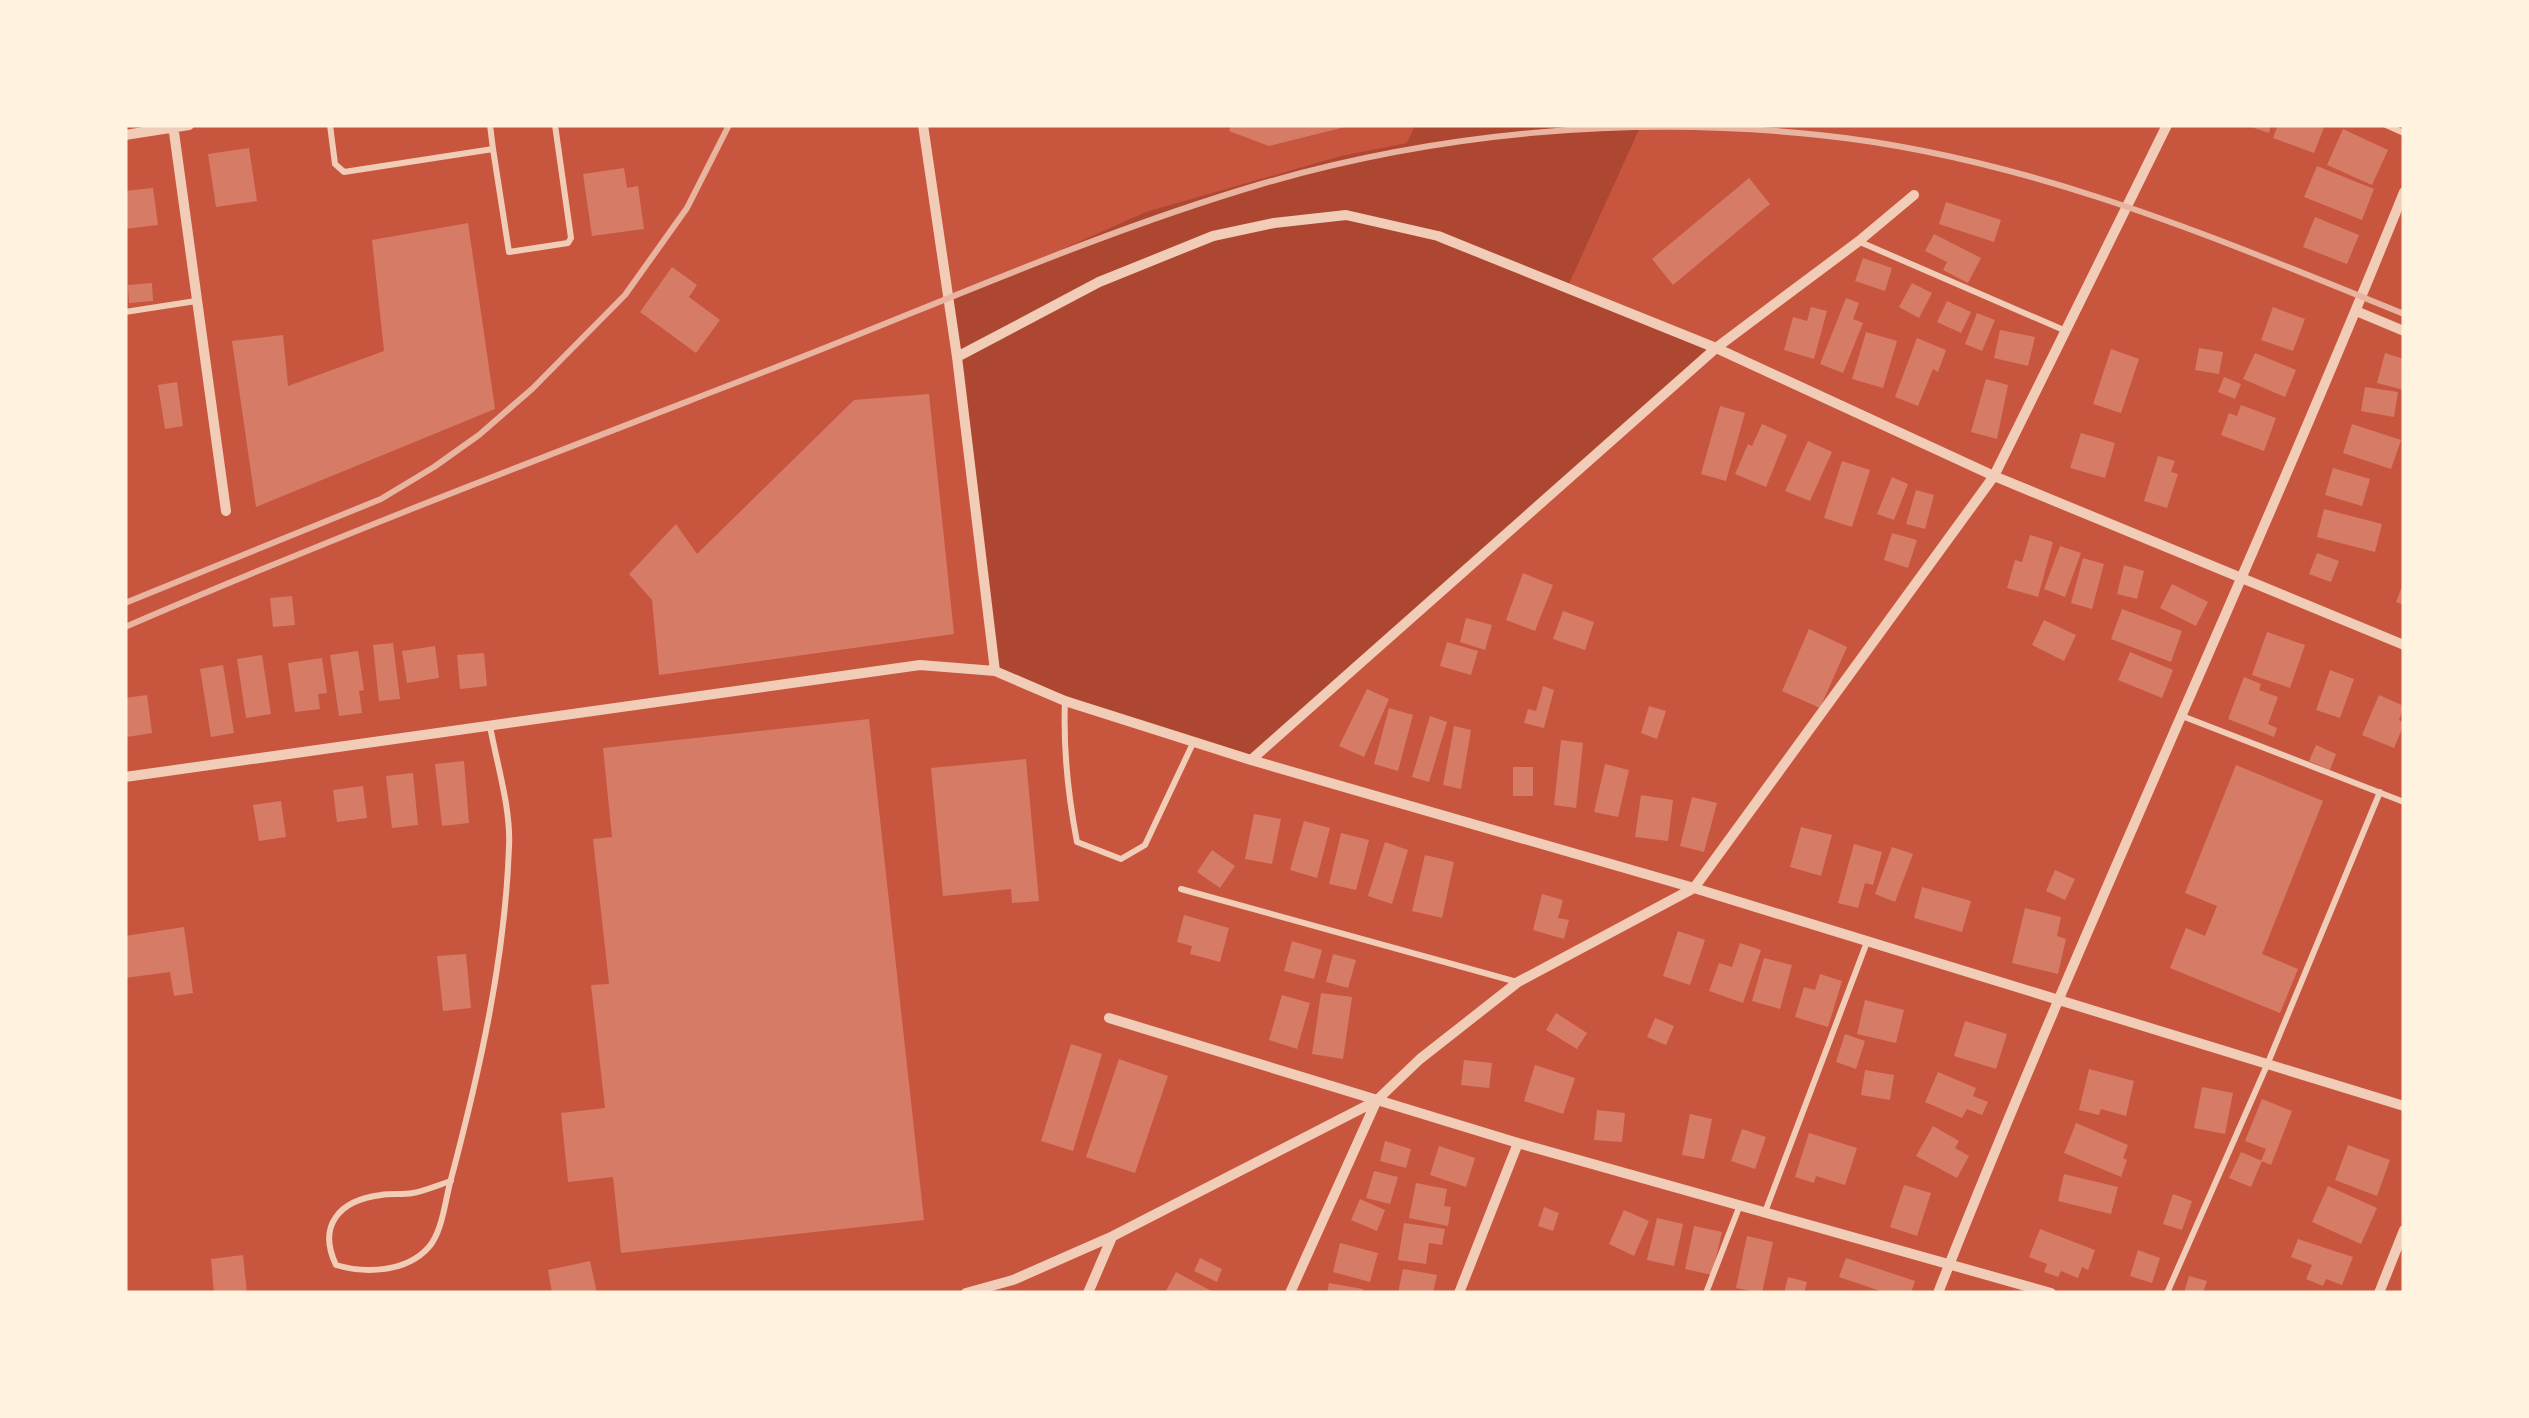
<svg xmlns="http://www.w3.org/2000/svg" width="2529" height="1418" viewBox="0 0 2529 1418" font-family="'Roboto Serif',serif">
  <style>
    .green { fill: #ae4732 }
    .building { fill: #d67c66 }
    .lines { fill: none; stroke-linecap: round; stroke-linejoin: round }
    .service { stroke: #f1ccb7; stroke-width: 6 }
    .minor { stroke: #f1ccb7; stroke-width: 10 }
    .rail { stroke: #e9b49f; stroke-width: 6 }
  </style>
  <rect width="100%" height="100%" fill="#c8553d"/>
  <path class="green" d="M1415,125H1641L1567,288L1716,348L1251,760L995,671L948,300L1146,212L1341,156L1407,143Z"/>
  <path class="building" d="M1231,125H1349V126L1269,146L1229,131Z
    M2245,125H2271L2269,133Z
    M2278,125H2325L2314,153L2273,138Z
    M2343,129L2388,150L2372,185L2327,165Z
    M249,148L257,201L216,207L208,154Z
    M2317,166L2374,189L2362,220L2304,197Z
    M624,168L627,188L638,186L644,229L592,236L583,174Z
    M1749,178L1770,204L1673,285L1652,259Z
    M153,188L158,225L125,229V191Z
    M1946,202L2001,220L1994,242L1939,224Z
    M2315,217L2359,235L2347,264L2303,247Z
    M468,223L495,409L256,507L232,341L283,335L288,386L384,351L372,240Z
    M1934,234L1981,258L1968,283L1943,270L1947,262L1925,251Z
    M1863,258L1892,268L1885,291L1855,281Z
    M672,267L697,285L689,297L720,320L696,353L640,312Z
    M152,283L153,301L129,303L128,285Z
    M1912,283L1932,293L1919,318L1899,307Z
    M1846,298L1859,303L1853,319L1863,323L1843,373L1820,364Z
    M1947,301L1971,312L1961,333L1937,322Z
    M1811,307L1827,311L1814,359L1784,350L1793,317L1807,321Z
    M2273,307L2305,319L2293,351L2261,340Z
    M1977,313L1995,320L1982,351L1965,344Z
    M2000,330L2035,337L2028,366L1994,358Z
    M1866,332L1897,341L1883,388L1852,379Z
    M1917,338L1946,350L1938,372L1933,369L1918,406L1895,397Z
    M2199,348L2223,352L2219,374L2195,370Z
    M2111,349L2139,359L2121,413L2093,404Z
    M2255,353L2296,370L2285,397L2243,379Z
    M2385,353L2404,359V390L2377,383Z
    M2224,377L2241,384L2235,399L2218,392Z
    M1986,379L2008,385L1997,439L1971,432Z
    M177,382L183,426L165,429L158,385Z
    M2365,387L2398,392L2394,417L2361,411Z
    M929,394L954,634L659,675L652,600L629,574L676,524L697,554L854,400Z
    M2241,405L2276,418L2264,451L2221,435L2229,413L2237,416Z
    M1720,406L1745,413L1726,481L1701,474Z
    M1762,424L1787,435L1766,487L1735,474L1748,444L1752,446Z
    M2352,424L2401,440L2391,469L2343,453Z
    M2081,433L2115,443L2105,478L2070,468Z
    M1808,441L1832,452L1810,501L1785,491Z
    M2158,456L2175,461L2171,472L2178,474L2167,508L2144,501Z
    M1842,461L1870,470L1852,527L1824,518Z
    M2333,468L2370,479L2362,506L2325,495Z
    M1892,477L1908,484L1894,520L1877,514Z
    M1916,490L1934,495L1925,529L1906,524Z
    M2324,509L2382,524L2375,552L2317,537Z
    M1892,533L1917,540L1908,568L1884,560Z
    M2030,535L2053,542L2038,597L2007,588L2015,560L2022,562Z
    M2060,546L2081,553L2065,597L2044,589Z
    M2317,553L2339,561L2331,582L2309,574Z
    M2083,558L2104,564L2092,609L2071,603Z
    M2124,565L2144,571L2137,599L2117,594Z
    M1523,573L1553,585L1535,631L1506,620Z
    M2404,581V605L2396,602Z
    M2172,584L2208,602L2196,626L2160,608Z
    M292,596L295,625L273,627L270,598Z
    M2122,609L2182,631L2171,662L2111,639Z
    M1563,611L1594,622L1585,650L1553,639Z
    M1466,618L1492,625L1485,650L1460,642Z
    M2044,620L2076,635L2064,661L2032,645Z
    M1809,629L1847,647L1820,708L1782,691Z
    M2267,632L2305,645L2290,688L2252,675Z
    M1447,642L1478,651L1471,675L1440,666Z
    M393,643L400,699L379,701L373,645Z
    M435,646L439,678L407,683L402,651Z
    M358,651L364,690L359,691L362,713L339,716L330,655Z
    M2130,652L2173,670L2162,698L2118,680Z
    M484,653L487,686L460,689L457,655Z
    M262,655L271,714L246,718L237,659Z
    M322,658L327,693L318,694L320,709L295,712L288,663Z
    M223,665L234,733L211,737L200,669Z
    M2330,670L2354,679L2340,718L2316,710Z
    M2244,677L2261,684L2259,690L2278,697L2268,724L2277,728L2274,737L2228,719Z
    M1543,686L1554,690L1544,728L1524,723L1528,709L1536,711Z
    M1367,689L1389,699L1364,757L1339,746Z
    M147,695L152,733L127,737L125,698Z
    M2379,695L2404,706L2399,720L2404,724L2394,748L2362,735Z
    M1649,706L1666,711L1657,739L1641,733Z
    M1389,708L1413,715L1398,771L1374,764Z
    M1430,716L1447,722L1429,782L1412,777Z
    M869,719L924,1220L621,1253L613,1177L568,1182L561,1113L605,1108L591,985L609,984L593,839L612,837L603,748Z
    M1454,726L1471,730L1461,789L1443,785Z
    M1561,740L1583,743L1576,808L1554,805Z
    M2316,745L2336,754L2330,770L2309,761Z
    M1026,759L1039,901L1012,903L1011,889L943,896L931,768Z
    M464,761L469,823L442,826L435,764Z
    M1605,764L1629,770L1618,817L1594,812Z
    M2236,765L2323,801L2262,954L2298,969L2280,1013L2170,968L2186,928L2205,936L2217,906L2185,893Z
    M1513,767H1533V796H1513Z
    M413,773L418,825L392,828L386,776Z
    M363,786L367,818L337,822L333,790Z
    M1641,795L1673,800L1668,841L1635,837Z
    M1692,797L1717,803L1704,852L1680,846Z
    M281,801L286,837L259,841L253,805Z
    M1254,814L1281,819L1272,864L1245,859Z
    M1304,821L1330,828L1317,878L1290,870Z
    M1801,827L1832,835L1821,876L1790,867Z
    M1341,833L1369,840L1356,890L1329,884Z
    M1385,842L1408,850L1392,904L1368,896Z
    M1854,844L1882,852L1873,885L1865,883L1858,908L1838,903Z
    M1892,847L1913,854L1895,902L1875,894Z
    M1212,850L1235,866L1220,888L1197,872Z
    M1425,855L1454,862L1442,918L1412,911Z
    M2055,870L2075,879L2065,900L2046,891Z
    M1922,887L1971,901L1962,932L1914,918Z
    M1542,894L1563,900L1558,918L1569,920L1564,939L1533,930Z
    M2025,908L2061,917L2057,936L2066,939L2058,974L2012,963Z
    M1184,915L1229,928L1220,962L1190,954L1192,946L1177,942Z
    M184,927L193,993L174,996L170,972L125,978V936Z
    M1678,931L1705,940L1690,985L1663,976Z
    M1292,941L1322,950L1314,979L1284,971Z
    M1740,943L1761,950L1743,1003L1709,991L1719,963L1732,967Z
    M466,954L471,1008L443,1011L437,956Z
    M1333,954L1356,960L1348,988L1326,982Z
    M1764,958L1792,965L1780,1009L1752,1001Z
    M1820,974L1842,981L1828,1027L1795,1017L1804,987L1815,990Z
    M1321,993L1352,997L1343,1059L1312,1054Z
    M1282,995L1310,1003L1297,1049L1269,1040Z
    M1865,1000L1904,1010L1896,1043L1857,1034Z
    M1556,1013L1587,1033L1577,1049L1546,1030Z
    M1655,1018L1674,1026L1666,1045L1647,1037Z
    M1965,1021L2007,1034L1996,1069L1954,1056Z
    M1845,1034L1865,1041L1856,1069L1836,1062Z
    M1071,1044L1102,1054L1073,1151L1041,1141Z
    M1119,1059L1168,1076L1135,1173L1086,1157Z
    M1464,1060L1492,1063L1489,1088L1461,1085Z
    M1535,1065L1575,1078L1563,1114L1524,1101Z
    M2089,1069L2134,1081L2126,1116L2101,1109L2099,1115L2079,1110Z
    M1865,1070L1894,1075L1890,1100L1861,1095Z
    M1938,1072L1976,1088L1973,1096L1988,1102L1982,1115L1967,1109L1962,1118L1925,1102Z
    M2202,1087L2233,1093L2225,1134L2194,1128Z
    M2262,1099L2292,1111L2271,1165L2261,1161L2266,1149L2245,1141Z
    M1597,1110L1625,1113L1622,1142L1594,1140Z
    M1690,1114L1712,1119L1704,1159L1682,1155Z
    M2076,1123L2128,1145L2123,1158L2127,1160L2121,1177L2064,1153Z
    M1933,1126L1959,1141L1955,1148L1969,1156L1957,1178L1916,1156Z
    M1742,1129L1766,1137L1755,1169L1731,1161Z
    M1809,1133L1857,1148L1845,1185L1816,1176L1814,1183L1795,1177Z
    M1385,1141L1411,1149L1406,1168L1380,1161Z
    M2348,1145L2390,1160L2377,1196L2335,1180Z
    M1439,1146L1475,1158L1466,1187L1430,1175Z
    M2241,1152L2262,1161L2251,1187L2229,1178Z
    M1374,1171L1398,1177L1390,1204L1366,1198Z
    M2064,1174L2118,1187L2111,1214L2058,1201Z
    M1416,1183L1447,1189L1444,1206L1451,1207L1448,1226L1409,1218Z
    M1904,1185L1931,1193L1917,1236L1890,1227Z
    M2328,1186L2377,1208L2361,1244L2312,1222Z
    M2173,1194L2192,1201L2182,1230L2163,1224Z
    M1360,1199L1385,1210L1377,1231L1351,1220Z
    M1544,1207L1559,1213L1553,1231L1538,1226Z
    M1624,1210L1649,1221L1634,1256L1609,1244Z
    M1657,1218L1683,1224L1674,1266L1647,1260Z
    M1404,1223L1445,1229L1442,1245L1429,1243L1426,1264L1398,1260Z
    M1694,1226L1722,1232L1712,1275L1685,1269Z
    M2040,1229L2095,1250L2088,1270L2082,1267L2078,1278L2061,1271L2058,1277L2044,1272L2047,1264L2029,1257Z
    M1747,1236L1773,1242L1762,1293L1736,1288Z
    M2298,1239L2353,1257L2342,1285L2326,1279L2323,1286L2306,1279L2312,1265L2291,1257Z
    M1340,1243L1378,1253L1370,1282L1333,1272Z
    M2138,1250L2160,1258L2152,1283L2130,1276Z
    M243,1255L247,1293H214L211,1259Z
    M1200,1258L1222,1269L1217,1282L1194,1271Z
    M1846,1258L1915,1281L1911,1293H1886L1839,1277Z
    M590,1261L597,1293H552L548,1270Z
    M1403,1269L1437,1275L1433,1293H1398Z
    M1176,1272L1215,1293H1170L1166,1291Z
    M2189,1276L2207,1281L2203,1293H2184Z
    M1788,1277L1807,1282L1804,1293H1784Z
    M1329,1283L1363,1289V1293H1327Z"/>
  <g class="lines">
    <path class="service" d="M330,125L335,164L344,172L493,149L490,125
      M2386,125L2404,133
      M493,149L509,252L568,243L571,238L555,125
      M1860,242L2066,331
      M125,312L196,301
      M1065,701C1063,749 1068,795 1077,842L1121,859L1145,845L1194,741
      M2182,716L2404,802
      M1181,889L1517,982
      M451,1181C438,1185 425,1191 413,1193C402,1195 391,1193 381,1195C340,1200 317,1225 336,1265C366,1274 406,1272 428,1248C442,1233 445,1202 450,1183C479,1074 505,960 509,847C511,808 497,765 490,726
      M1765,1212L1867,942
      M1706,1293L1740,1205
      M2167,1293L2267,1065L2380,792"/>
    <path class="minor" d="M173,125L226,511
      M923,125L957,357L995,671
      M125,135L189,125
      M2356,311L2404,331
      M957,357L1099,282L1213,236L1274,223L1346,215L1438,236L1716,348L1994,476L2404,645
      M1251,760L1716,348L1859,241L1914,195
      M125,777L920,665L995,671L1065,701L1251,760L1694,888L2404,1106
      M1109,1018L1518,1143L2051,1293
      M966,1293L1013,1280L1113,1236L1376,1101L1420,1059L1518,982L1694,888L1994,476L2167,125
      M1088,1293L1112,1237
      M1290,1293L1376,1102
      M1459,1293L1518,1143
      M1938,1293C2084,922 2255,562 2404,192
      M2379,1293L2404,1230"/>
    <path class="rail" d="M125,603L381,499L434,467L479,435L532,389L625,295L687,208L729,125
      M125,627C338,535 557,452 774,368C934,306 1093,234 1258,185C1438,132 1632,115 1819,135C2024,156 2214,237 2404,314"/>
  </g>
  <rect width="2529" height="1418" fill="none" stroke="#fff3e0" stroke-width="255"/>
</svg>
